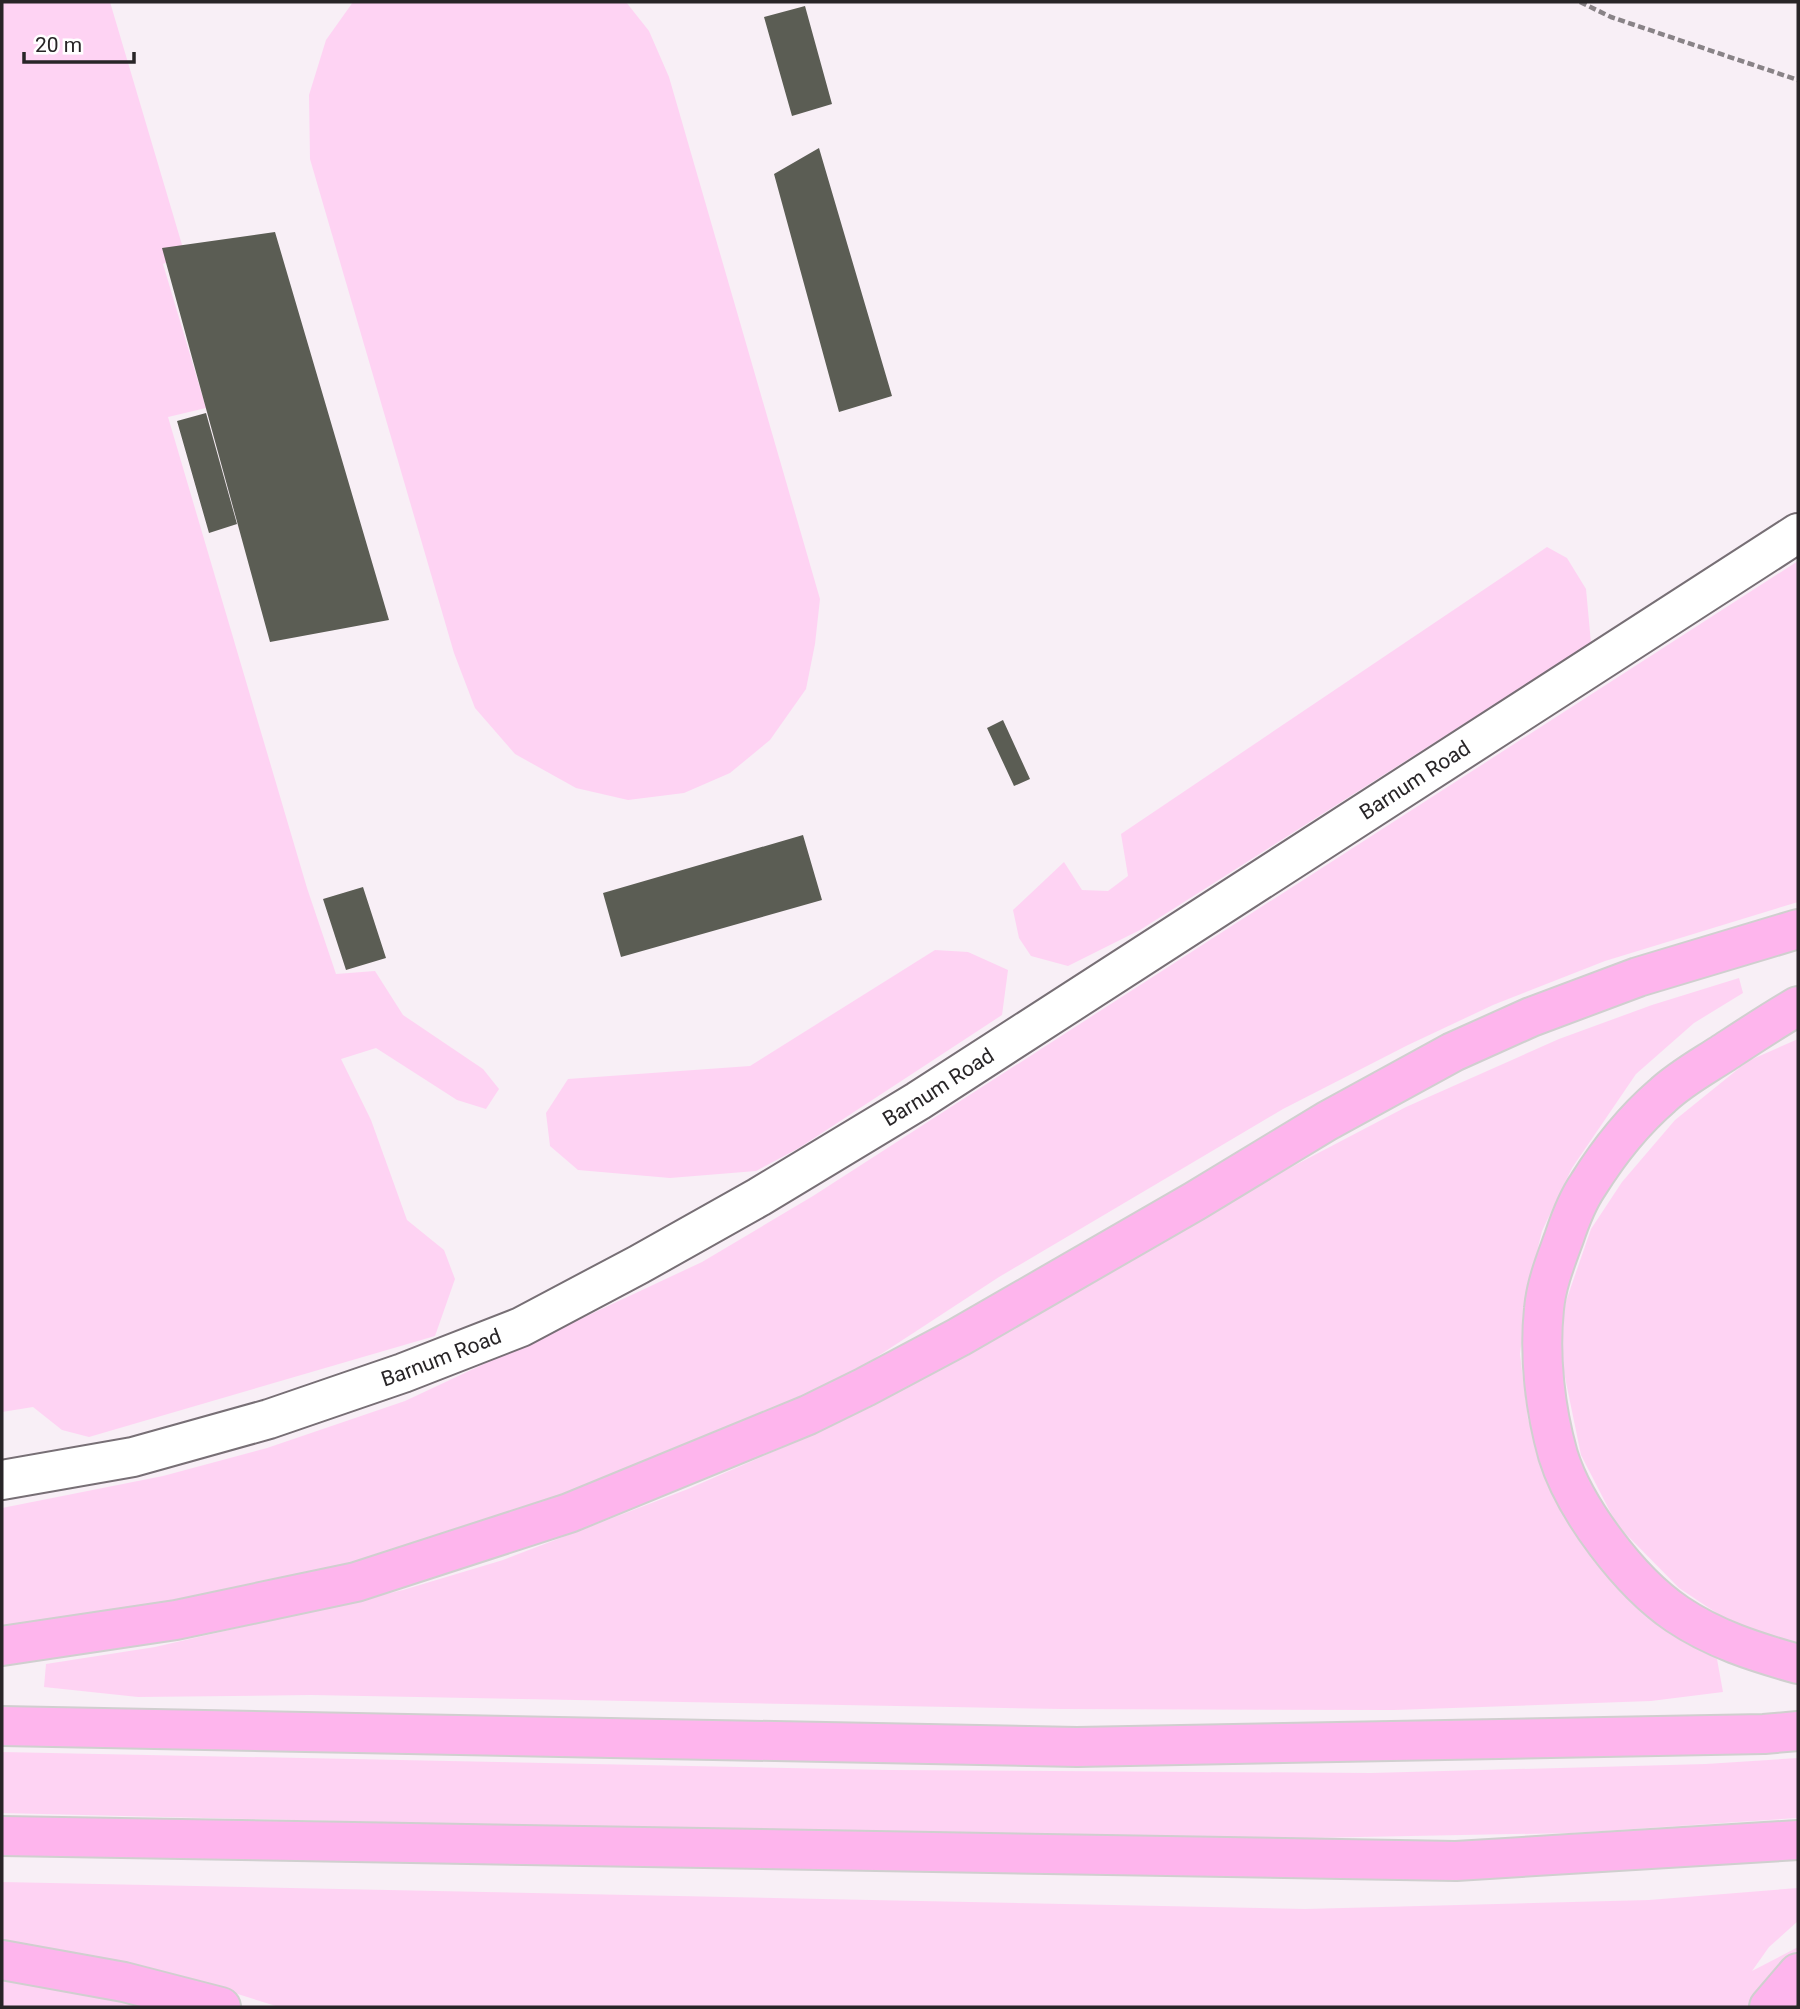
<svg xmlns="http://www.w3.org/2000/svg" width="1800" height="2009" viewBox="0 0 1800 2009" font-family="Roboto,sans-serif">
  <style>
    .green { fill: #fed3f3 }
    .building { fill: #5b5d54 }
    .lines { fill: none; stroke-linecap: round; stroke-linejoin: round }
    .street-casing { stroke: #776f75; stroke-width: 42 }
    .highway-casing { stroke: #d0cfcf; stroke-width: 42 }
    .path { stroke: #898387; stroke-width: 4.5; stroke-dasharray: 7 3.5; stroke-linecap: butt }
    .street { stroke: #fff; stroke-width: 38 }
    .highway { stroke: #feb5ed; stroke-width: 38 }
    .labels { text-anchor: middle; stroke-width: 7; stroke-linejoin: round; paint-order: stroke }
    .street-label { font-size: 21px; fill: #282527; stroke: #fff }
  </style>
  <rect width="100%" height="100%" fill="#f8eff6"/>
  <path class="green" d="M2,2H110L185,255L163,264L206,408L168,417L307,888L336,974L375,971L403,1015L483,1069L499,1089L486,1109L457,1100L376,1048L341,1059L371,1120L407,1220L444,1250L455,1279L435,1336L89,1437L62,1430L33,1407L2,1412Z
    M353,2H626L649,31L669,77L820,599L815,644L806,689L770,740L730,773L684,793L628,800L576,788L515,754L475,708L454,653L310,159L309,95L326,40Z
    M1547,547L1567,558L1586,589L1591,643L1140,930L1068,966L1031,956L1019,938L1013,910L1064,862L1082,890L1108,891L1128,876L1121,834Z
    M1798,561V902L1605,961L1493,1005L1408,1045L1283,1109L1180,1170L999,1277L846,1377L576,1498L258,1591L2,1632V1508L163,1476L267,1448L405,1401L702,1262L813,1196Z
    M935,950L968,952L1008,970L1002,1015L799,1148L756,1171L670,1178L578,1170L550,1146L546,1113L568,1079L750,1066Z
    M1739,978L1743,993L1694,1023L1636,1074L1572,1168L1542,1231L1529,1285L1520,1354L1528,1419L1550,1484L1575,1533L1615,1585L1646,1617L1687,1644L1717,1659L1723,1692L1651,1701L1394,1710L1062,1709L311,1695L138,1697L44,1687L46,1664L155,1647L403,1590L503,1560L688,1489L786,1446L947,1364L1282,1172L1406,1107L1559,1039L1652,1005Z
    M1798,1039V1649L1742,1630L1679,1588L1617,1525L1581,1455L1560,1353L1565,1304L1591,1229L1622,1182L1675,1120L1748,1061Z
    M2,1752L889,1770L1371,1773L1706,1764L1798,1758V1818L1572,1833L1256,1839L829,1833L2,1813Z
    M2,1882L1305,1909L1649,1900L1798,1888V1921L1769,1947L1752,1971L1798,1947V1950L1765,1982L1748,2007H279L225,1990L2,1944Z
    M2,1980L54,1985L163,2007H2Z"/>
  <path class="building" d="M805,6L832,104L792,116L764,17Z
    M819,148L892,396L839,412L774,174Z
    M275,232L389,620L270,642L162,248Z
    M206,413L237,524L209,533L177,421Z
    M1003,720L1030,779L1014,786L987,728Z
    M803,835L822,900L621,957L603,893Z
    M363,887L386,958L346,970L323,899Z"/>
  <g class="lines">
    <g class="street-casing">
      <g id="street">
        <path id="s1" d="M2,1480L133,1457L269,1419L403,1373L521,1327L638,1265L759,1197L918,1101L1798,533"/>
      </g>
    </g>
    <g class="highway-casing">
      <path id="highway" d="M1798,1006C1772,1021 1748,1037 1722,1054C1702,1067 1680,1079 1662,1096C1633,1121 1608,1153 1588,1185C1577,1201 1570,1220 1564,1238C1556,1260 1546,1285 1544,1309C1539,1356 1545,1409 1558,1455C1575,1510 1630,1582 1677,1614C1714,1639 1755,1652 1798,1664
        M2,1646L176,1620L356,1582L569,1513L808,1415L865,1387L959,1337L1195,1201L1327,1121L1453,1052L1531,1017L1638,977L1798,929
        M2,1726L1077,1747L1764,1734L1798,1731
        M2,1836L1456,1861L1798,1840
        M2,1960L124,1982L221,2007
        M1769,2007L1798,1973"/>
    </g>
    <path class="path" d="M1580,2L1611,17L1798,80"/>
    <use href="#street" class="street"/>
    <use href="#highway" class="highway"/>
  </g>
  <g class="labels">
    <g class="street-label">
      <text dy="7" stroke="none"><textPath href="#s1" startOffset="1591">Barnum Road</textPath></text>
      <text dy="7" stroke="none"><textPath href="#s1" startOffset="1024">Barnum Road</textPath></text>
      <text dy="7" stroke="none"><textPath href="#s1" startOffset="457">Barnum Road</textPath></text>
    </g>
  </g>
  <rect width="1800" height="2009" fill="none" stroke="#282527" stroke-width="7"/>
  <path d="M24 52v10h110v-10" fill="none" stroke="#282527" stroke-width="3.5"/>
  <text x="35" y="52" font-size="21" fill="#282527" stroke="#ffffff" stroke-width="5" paint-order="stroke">20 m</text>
</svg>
